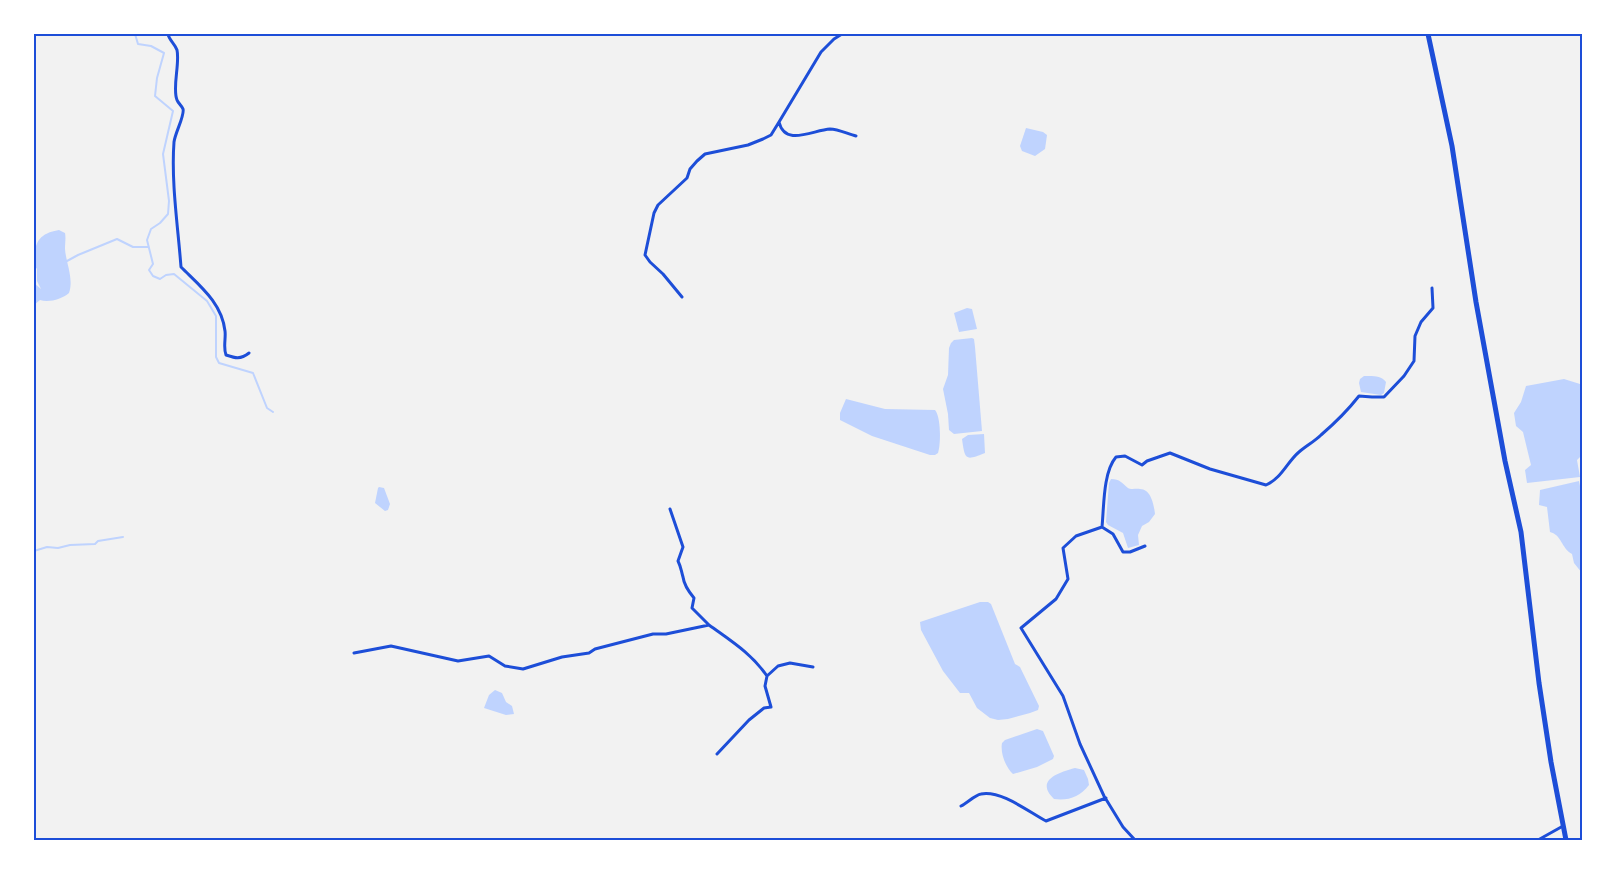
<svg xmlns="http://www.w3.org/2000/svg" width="1616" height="874" viewBox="0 0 1616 874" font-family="'DM Sans',sans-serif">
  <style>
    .water { fill: #bfd3fe }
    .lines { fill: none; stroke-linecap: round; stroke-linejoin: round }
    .stream { stroke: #bfd3fe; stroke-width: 2 }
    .minor { stroke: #1d4ed8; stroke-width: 3 }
    .primary { stroke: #1d4ed8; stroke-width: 5 }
    .neatline { fill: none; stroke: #1d4ed8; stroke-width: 2 }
  </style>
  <rect width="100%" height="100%" fill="#f2f2f2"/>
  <path class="water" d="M1026,128L1043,132L1047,135L1045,149L1035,156L1022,151L1020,146Z
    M59,230L65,233C66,238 65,243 65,249C66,263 74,279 69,293C62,299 49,303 40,300L34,305V283L41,289L37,281V268L34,270C34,248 34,234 59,230Z
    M967,308L972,309L977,329L959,332L954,313Z
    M972,338L974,339L975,347L982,431L954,434L949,430L948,414L943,389L948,375L949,348L951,343L954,340Z
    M1364,376C1372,376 1381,375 1386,382L1384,393L1381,395L1361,392L1359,383L1360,379Z
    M1564,379L1580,384L1582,403V455L1577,460L1580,477L1527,483L1525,470L1531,465L1523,432L1516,426L1514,413L1521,402L1526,386Z
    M846,399L885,409L935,410C941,417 941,444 938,453L935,455H930L872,436L840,420V413Z
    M984,434L985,453C965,461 965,460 962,439L968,435Z
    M1111,479C1120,479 1122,483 1128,488C1131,490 1137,488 1140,489C1151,489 1154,505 1155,514L1149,522L1142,526L1138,535L1139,545L1128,548L1123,533L1108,525L1106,522L1109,483Z
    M1579,481L1582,496V573L1574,563L1572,554C1561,548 1562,535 1550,532L1547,507L1539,505L1540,490Z
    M379,487L384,488L390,504L388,510L385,511L375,503L378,488Z
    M980,602H988L991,604L1015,664L1020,667L1039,706L1038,710L1030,713L1008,719L998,720L990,718L977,708L969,693H960L943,671L921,630L920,622Z
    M495,690L502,693L506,702L512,706L514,714L506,715L484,708L489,695Z
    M1037,729L1043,731L1054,756L1053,759L1037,767L1013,774C1006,768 1000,753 1002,743L1005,740Z
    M1075,768L1084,770L1088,779L1089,785C1080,797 1068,801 1054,799C1034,780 1060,772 1075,768Z"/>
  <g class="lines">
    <path class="stream" d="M135,34L138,44L151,46L164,53L157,78L155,96L173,111L163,154L169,201L168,214L160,223L151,229L147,240L153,264L149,270L153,276L160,279L166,275L174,274L207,301L216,316V357L219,363L253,373L267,408L273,412
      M67,261L78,255L117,239L133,247H148
      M34,551L47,547L58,548L70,545L95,544L98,541L123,537"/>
    <path class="minor" d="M168,34C169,40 175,44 177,50C180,64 172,88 177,100C178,103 182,106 183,109C185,115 175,133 174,142C171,182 178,227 181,267C200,286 222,303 225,331C226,339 223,347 226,355C235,358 240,360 249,353
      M842,34L834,39L821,52L779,122C785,147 813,130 830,129C838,129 848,134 856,136
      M682,297L663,274L650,262L645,255L654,213L658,205L687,178L690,169L697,161L705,154L748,145L763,139L771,135L779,122
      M670,509L683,547L678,561C681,567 681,570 683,577C684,585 689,592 694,598L692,608L709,625
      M1102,527L1076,536L1063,548L1068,579L1056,599L1021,628L1063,696L1080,744L1104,796L1123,827L1135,840
      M1145,546L1130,552H1123L1113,534L1102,527C1104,507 1103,472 1116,457L1125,456L1142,465L1147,461L1170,453L1210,469L1266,485C1282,478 1287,462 1299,452C1306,446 1315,441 1321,435C1335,423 1348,410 1359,396L1372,397H1384L1404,376L1414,361L1415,336L1421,322L1433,308L1432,288
      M354,653L391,646L458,661L489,656L505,666L523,669L562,657L589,653L595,649L653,634H666L709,625C731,641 751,653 767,676
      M717,754L749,720L764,708L771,707L765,686L767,676L778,666L790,663L813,667
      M961,806C967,803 975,795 981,794C1001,790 1029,812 1046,821L1106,798
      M1538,840L1563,826"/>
    <path class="primary" d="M1428,34L1452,146L1476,302L1505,461L1521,532L1539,683L1551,762L1566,840"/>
  </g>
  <rect width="1616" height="874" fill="none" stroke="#ffffff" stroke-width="70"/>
  <rect x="35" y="35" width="1546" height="804" class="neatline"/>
</svg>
